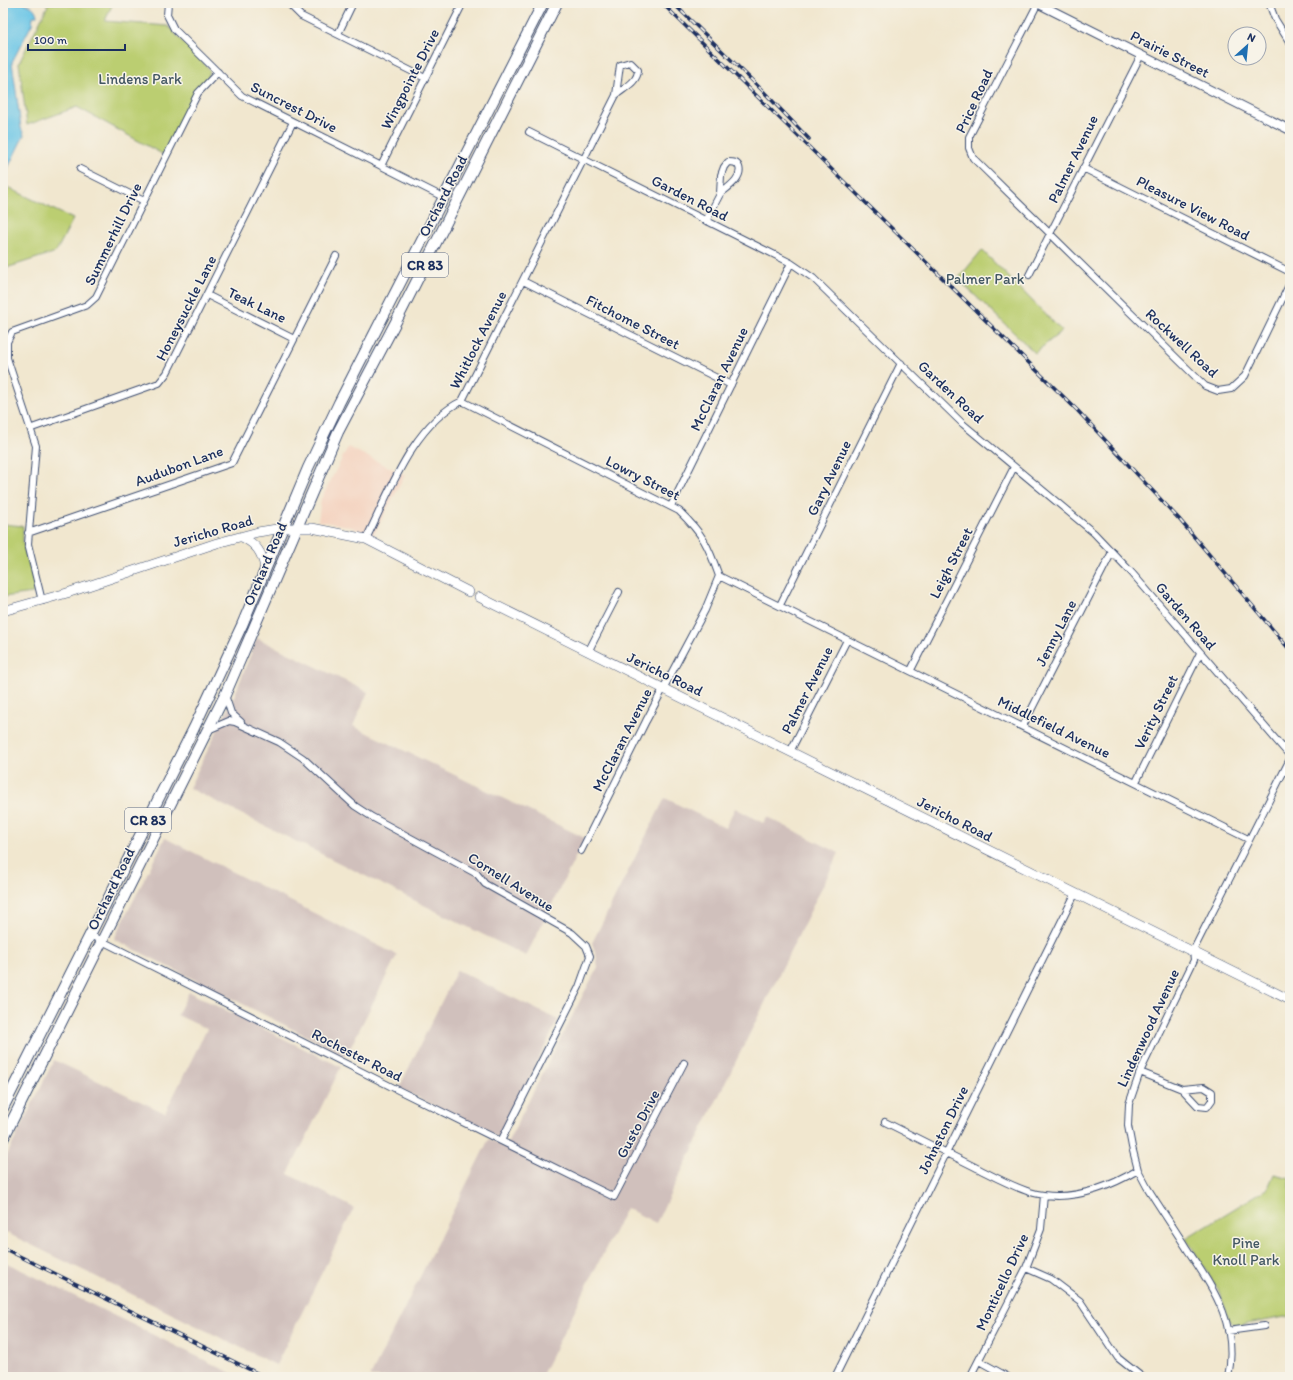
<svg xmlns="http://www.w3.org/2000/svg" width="1293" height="1380" viewBox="0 0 1293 1380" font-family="Itim,sans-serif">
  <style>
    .built { fill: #f4d3c0 }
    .industrial { fill: #d0c0bc }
    .green { fill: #bbce71; stroke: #6b7e68 }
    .water { fill: #67c5e6; stroke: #417aa2 }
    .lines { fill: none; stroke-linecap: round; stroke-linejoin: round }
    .minor-casing { stroke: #3b4b6f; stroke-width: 8 }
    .tertiary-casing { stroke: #3b4b6f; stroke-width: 10 }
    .secondary-casing { stroke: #3b4b6f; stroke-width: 10 }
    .primary-casing { stroke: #3b4b6f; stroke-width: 12 }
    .minor { stroke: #fff; stroke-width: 6 }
    .tertiary { stroke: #fff; stroke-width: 8 }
    .secondary { stroke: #fff; stroke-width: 9 }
    .primary { stroke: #fff; stroke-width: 10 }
    .rail-casing { stroke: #1b2f5e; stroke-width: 3.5 }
    .rail { stroke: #f7f3e8; stroke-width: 2; stroke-dasharray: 6; stroke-linecap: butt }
    .labels { text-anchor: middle; stroke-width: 3; stroke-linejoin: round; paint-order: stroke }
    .shield { fill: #f7f3e8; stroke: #5d6a87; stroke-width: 1 }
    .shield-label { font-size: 14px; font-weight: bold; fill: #1b2f5e }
    .street-label { font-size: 15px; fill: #1b2f5e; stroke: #f7f3e8 }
    .park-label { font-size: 15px; fill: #435763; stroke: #f7f3e8 }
  </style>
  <rect width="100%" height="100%" fill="#f7f3e8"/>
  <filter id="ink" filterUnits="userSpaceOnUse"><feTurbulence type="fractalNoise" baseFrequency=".025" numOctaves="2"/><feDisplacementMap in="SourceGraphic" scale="8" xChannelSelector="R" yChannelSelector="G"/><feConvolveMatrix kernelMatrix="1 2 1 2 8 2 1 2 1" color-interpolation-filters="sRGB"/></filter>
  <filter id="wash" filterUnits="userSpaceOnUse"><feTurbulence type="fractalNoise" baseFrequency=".012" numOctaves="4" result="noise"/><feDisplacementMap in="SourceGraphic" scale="16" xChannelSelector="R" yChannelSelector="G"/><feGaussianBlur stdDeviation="0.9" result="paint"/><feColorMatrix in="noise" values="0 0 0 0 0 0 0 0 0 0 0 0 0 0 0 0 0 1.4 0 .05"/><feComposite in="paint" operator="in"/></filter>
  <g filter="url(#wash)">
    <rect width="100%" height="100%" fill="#f1e7cf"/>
    <path class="built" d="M348,447L405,475L373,536L349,526L318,521L321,499Z"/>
    <path class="industrial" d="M257,638L368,692L353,726L585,838L526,956L189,788L234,697Z
      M665,798L725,828L735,808L763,823L767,817L839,853L656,1223L626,1208L541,1377H370L489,1139L505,1147L585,991L598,967L596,954L592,943Z
      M165,838L397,955L346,1056L114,939Z
      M457,970L558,1020L500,1138L399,1088Z
      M189,992L341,1067L288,1174L354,1208L276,1365L3,1231V1163L54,1060L165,1113L207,1029L177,1015Z
      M3,1261L239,1377H3Z"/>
    <path class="green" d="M45,3H113L105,21L168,26L210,70L209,75L195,93L164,155L77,107L27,125L19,63L48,5Z
      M5,186L73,219L56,252L3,269V189Z
      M982,250L1062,331L1035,353L958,279Z
      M3,524L23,526V544L34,583L33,593L3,597Z
      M1274,1174L1290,1178V1316L1237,1326L1230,1321L1218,1289L1186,1238L1268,1188Z"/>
    <path class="water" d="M3,3C15,3 35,0 37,16H33L32,24L12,62L21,128L24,135L3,178Z"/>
  </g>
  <g filter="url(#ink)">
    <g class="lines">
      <g class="minor-casing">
        <path id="minor" d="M168,3L167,15L174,29L242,96L445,198
          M288,3L301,16L425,78
          M1038,3L969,137V148L973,158L1205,386L1218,391L1231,389L1245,376L1290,283
          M1269,3L1275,19L1290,43
          M338,34L353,3
          M529,132L791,263L813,278L963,424L1094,533L1132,573L1290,756
          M381,166L463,3
          M1083,168L1290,272
          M80,169L144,201
          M706,221L720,194L721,175L724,167L728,162C733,162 737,162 739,167C743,178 727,188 720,194
          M1029,275L1141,55
          M523,281L731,385
          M207,295L294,339
          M462,401L679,511C703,534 708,545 719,576L1248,839
          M32,428L159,383L167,373L293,122
          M671,506L791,263
          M28,533L232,463L336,256
          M366,539C389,493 413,424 462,401L616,95C624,88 638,82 638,70L630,62L620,65L616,95
          M42,601L28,544L36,446L7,358V342L12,332L87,305L96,297L198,93L218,72
          M780,605L901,363
          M588,652L619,592
          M911,670L1014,467
          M225,695L231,713L241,722
          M1023,726L1112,552
          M208,730L229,721L235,722L279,742L303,758L355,806L372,817L477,874L485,884L572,933L586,946L590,956L579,987L501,1141
          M790,752L847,640
          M1136,782L1200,653
          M581,851L646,721L705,610L719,576
          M90,935L400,1091L614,1197L684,1063
          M1140,1072L1182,1089L1198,1106L1207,1107L1212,1100V1092L1204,1087L1182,1089
          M885,1122C915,1137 945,1152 975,1167C993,1176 1011,1186 1030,1192C1067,1203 1106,1189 1138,1170
          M1026,1268L1051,1279L1080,1301L1118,1358L1142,1377
          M1228,1331L1264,1326
          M979,1361L1008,1377
          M835,1377L1075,894
          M970,1377L1026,1268L1041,1229L1044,1195
          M1228,1377C1239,1325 1214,1290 1187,1249C1174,1228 1160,1208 1147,1187L1138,1170L1132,1147L1128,1126L1129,1104L1140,1072L1194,960L1193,951L1290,759"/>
      </g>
      <g class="tertiary-casing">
        <path id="tertiary" d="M1037,3L1290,130"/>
      </g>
      <g class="secondary-casing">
        <path id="secondary" d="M242,537C256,544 262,552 265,568
          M479,597L1290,1000
          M3,611L67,593L217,543L258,532L283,528H312L366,539L469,592"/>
      </g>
      <g class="primary-casing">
        <path id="primary" d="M3,1108L194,728L242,625L308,468L339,403L543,3
          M3,1139L225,695L338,432L401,312L557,3"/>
      </g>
      <use href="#minor" class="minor"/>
      <use href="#tertiary" class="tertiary"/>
      <use href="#secondary" class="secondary"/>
      <use href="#primary" class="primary"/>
      <g class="rail-casing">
        <path id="rail" d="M662,3L1077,410L1179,519L1290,650
          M673,3L763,91L809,139
          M3,1248L265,1377"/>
      </g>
      <use href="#rail" class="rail"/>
    </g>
  </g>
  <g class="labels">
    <g class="shield">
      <rect x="402" y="253" width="46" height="24" rx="3"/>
      <rect x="125" y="808" width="46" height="24" rx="3"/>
    </g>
    <g class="shield-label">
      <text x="425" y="270">CR 83</text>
      <text x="148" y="825">CR 83</text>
    </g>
    <g class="street-label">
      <text transform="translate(1170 54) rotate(27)" y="5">Prairie Street</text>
      <text transform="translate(410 79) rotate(-63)" y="5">Wingpointe Drive</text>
      <text transform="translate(974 101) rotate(-65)" y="5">Price Road</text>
      <text transform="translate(294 107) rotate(27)" y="5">Suncrest Drive</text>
      <text transform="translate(1073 159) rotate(-64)" y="5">Palmer Avenue</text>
      <text transform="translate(443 196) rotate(-63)" y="5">Orchard Road</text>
      <text transform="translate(690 198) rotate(27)" y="5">Garden Road</text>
      <text transform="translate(1193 208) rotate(27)" y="5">Pleasure View Road</text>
      <text transform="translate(113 234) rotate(-64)" y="5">Summerhill Drive</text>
      <text transform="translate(257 305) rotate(26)" y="5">Teak Lane</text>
      <text transform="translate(186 308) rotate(-63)" y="5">Honeysuckle Lane</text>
      <text transform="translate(633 322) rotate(27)" y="5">Fitchome Street</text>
      <text transform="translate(478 340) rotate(-63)" y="5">Whitlock Avenue</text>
      <text transform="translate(1182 343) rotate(43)" y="5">Rockwell Road</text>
      <text transform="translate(719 379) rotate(-64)" y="5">McClaran Avenue</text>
      <text transform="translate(951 392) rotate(43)" y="5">Garden Road</text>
      <text transform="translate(179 466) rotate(-20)" y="5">Audubon Lane</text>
      <text transform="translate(643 478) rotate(27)" y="5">Lowry Street</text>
      <text transform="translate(829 478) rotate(-64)" y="5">Gary Avenue</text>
      <text transform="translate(213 531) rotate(-16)" y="5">Jericho Road</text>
      <text transform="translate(951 563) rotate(-63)" y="5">Leigh Street</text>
      <text transform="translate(265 564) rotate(-67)" y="5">Orchard Road</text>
      <text transform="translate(1186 616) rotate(49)" y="5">Garden Road</text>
      <text transform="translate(1056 633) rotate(-63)" y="5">Jenny Lane</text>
      <text transform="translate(665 674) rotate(26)" y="5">Jericho Road</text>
      <text transform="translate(807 690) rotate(-63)" y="5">Palmer Avenue</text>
      <text transform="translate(1156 712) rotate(-64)" y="5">Verity Street</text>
      <text transform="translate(1054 727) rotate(26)" y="5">Middlefield Avenue</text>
      <text transform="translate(622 740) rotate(-63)" y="5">McClaran Avenue</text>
      <text transform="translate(955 819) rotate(27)" y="5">Jericho Road</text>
      <text transform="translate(511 882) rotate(32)" y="5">Cornell Avenue</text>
      <text transform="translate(111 889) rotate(-64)" y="5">Orchard Road</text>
      <text transform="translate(1148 1028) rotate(-65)" y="5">Lindenwood Avenue</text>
      <text transform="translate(357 1055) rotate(27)" y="5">Rochester Road</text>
      <text transform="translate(638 1124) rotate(-62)" y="5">Gusto Drive</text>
      <text transform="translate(943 1130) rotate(-64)" y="5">Johnston Drive</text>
      <text transform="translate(1002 1282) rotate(-65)" y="5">Monticello Drive</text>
    </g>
    <g class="park-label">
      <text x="140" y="84">Lindens Park</text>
      <text x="985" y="284">Palmer Park</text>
      <text x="1246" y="1248">Pine<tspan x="1246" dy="17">Knoll Park</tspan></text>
    </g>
  </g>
  <rect width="1293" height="1380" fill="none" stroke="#f7f3e8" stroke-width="16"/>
  <g transform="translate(1247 46) rotate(27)"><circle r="19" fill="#f7f3e8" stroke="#9fa5b1"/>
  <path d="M0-3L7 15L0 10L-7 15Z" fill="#1f6fb2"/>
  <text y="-6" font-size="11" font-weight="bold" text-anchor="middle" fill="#1b2f5e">N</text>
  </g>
  <path d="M28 44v6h97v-6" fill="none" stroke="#1b2f5e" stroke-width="2"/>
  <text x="34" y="44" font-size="12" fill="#1b2f5e" stroke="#f7f3e8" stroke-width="3" paint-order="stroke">100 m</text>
</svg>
